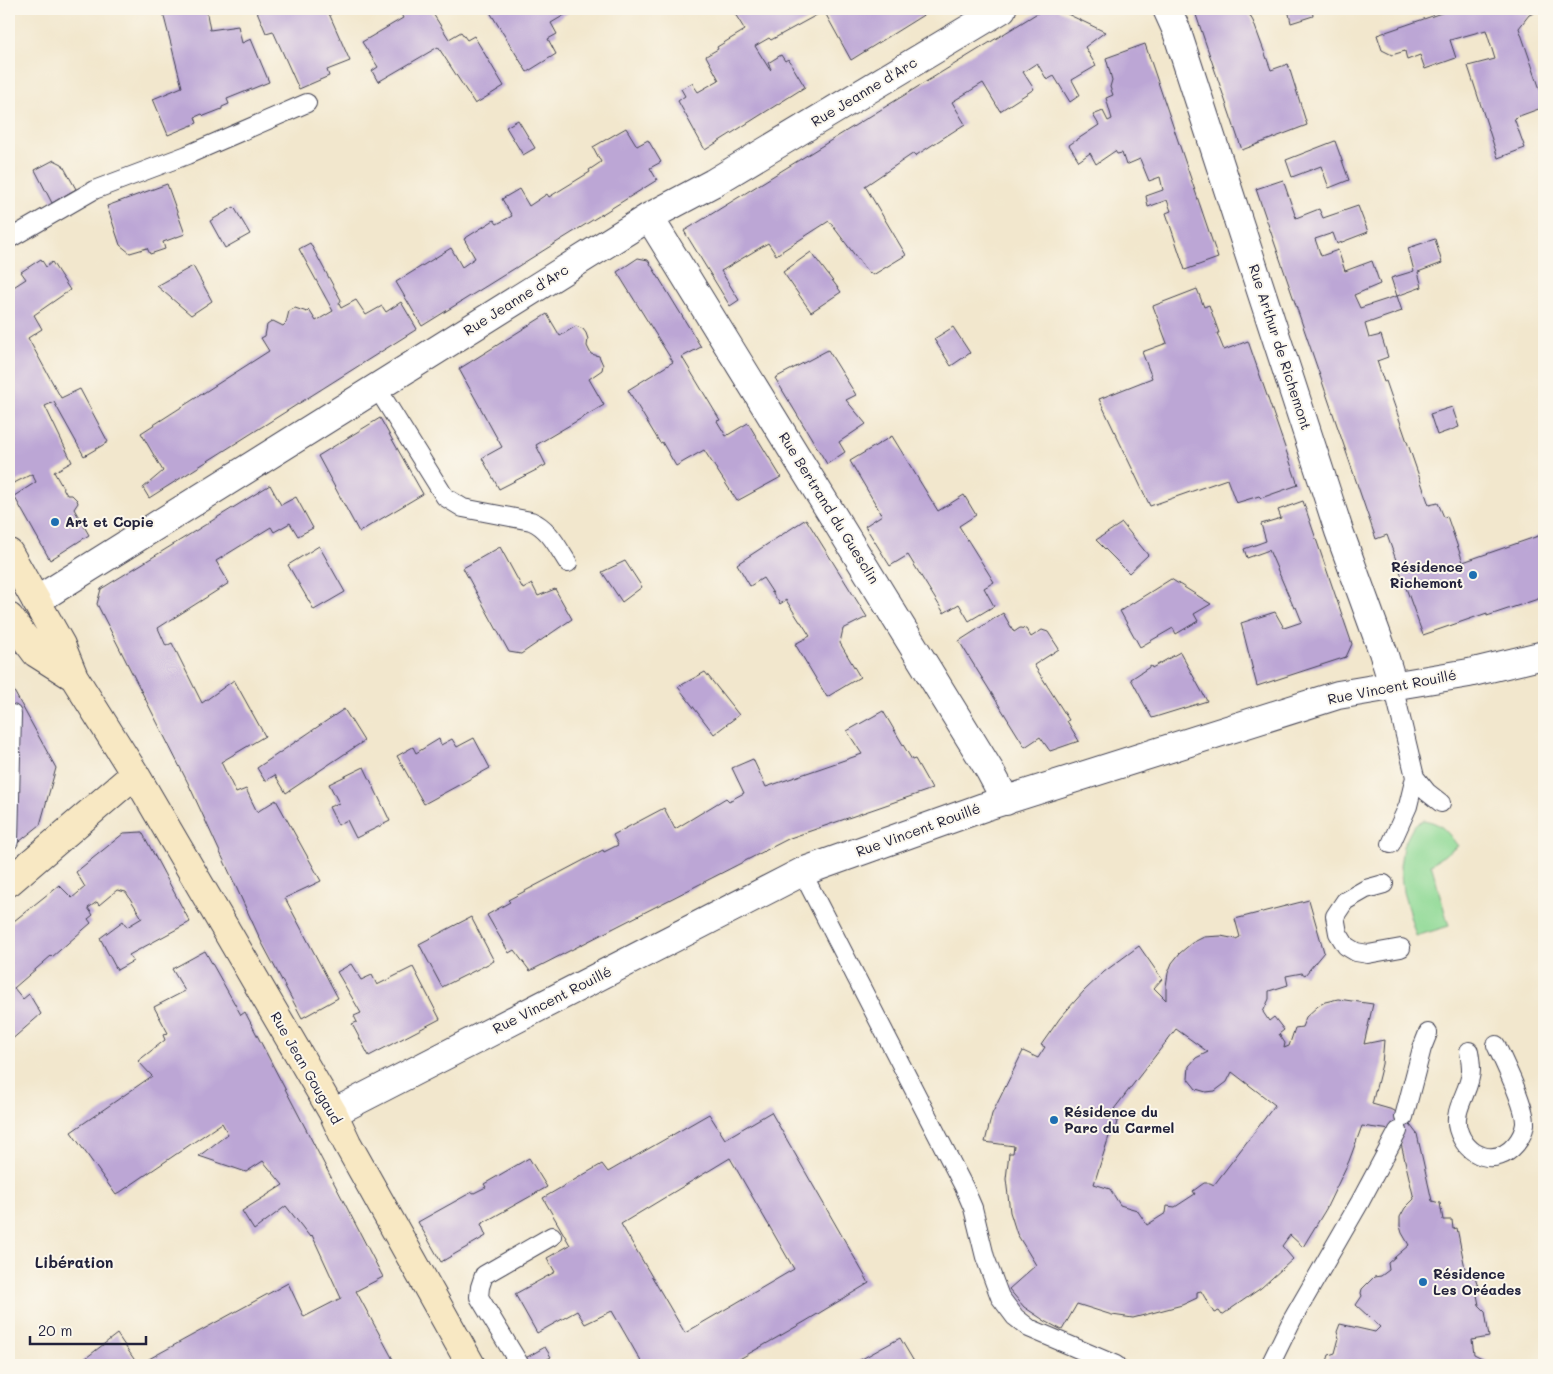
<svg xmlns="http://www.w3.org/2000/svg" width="1553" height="1374" viewBox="0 0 1553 1374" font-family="Mali,sans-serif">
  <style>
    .green { fill: #8fd995; stroke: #587e68 }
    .building { fill: #bca6d5; fill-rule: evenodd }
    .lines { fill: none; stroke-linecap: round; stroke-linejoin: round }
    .service-casing { stroke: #414051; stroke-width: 20 }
    .minor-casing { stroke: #414051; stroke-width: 30 }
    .tertiary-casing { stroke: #414051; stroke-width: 30 }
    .secondary-casing { stroke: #414051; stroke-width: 30 }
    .service { stroke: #fff; stroke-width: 18 }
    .minor { stroke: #fff; stroke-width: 28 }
    .tertiary { stroke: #fff; stroke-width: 28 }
    .secondary { stroke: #f8e8c3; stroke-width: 28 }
    .poi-dot { fill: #1f6fb2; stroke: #fbf7ec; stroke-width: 2 }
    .labels { text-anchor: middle; stroke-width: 4; stroke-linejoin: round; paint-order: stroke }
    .street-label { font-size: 14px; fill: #22223b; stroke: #fbf7ec }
    .poi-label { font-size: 14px; font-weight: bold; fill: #22223b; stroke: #fbf7ec; text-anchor: start }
    .neighbourhood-label { font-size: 15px; font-weight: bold; fill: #22223b; stroke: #fbf7ec }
  </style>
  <rect width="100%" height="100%" fill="#fbf7ec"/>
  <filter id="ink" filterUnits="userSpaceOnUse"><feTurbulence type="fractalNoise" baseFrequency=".02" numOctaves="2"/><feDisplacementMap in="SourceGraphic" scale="10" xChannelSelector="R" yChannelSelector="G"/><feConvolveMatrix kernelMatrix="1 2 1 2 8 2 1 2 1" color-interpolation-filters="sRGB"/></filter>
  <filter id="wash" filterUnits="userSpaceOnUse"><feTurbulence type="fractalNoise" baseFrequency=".0096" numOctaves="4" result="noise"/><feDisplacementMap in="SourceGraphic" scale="20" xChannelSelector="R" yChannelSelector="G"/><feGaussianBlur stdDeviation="1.12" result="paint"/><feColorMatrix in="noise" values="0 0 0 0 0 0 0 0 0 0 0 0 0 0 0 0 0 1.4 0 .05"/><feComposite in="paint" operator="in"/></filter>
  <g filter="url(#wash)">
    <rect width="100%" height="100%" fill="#f2e7cd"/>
    <path class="green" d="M1423,820C1443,823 1447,832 1458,846L1431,864L1449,926L1416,936L1403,892L1400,866L1403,846L1413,827Z"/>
    <g id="blocks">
      <path class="building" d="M162,9H206L210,30L238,26L242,43L251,39L269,82L227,99L229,104L222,107V109L204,116L202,114L195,117L197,123L168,135L153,99L182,87Z
        M256,9H327L350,61L327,70L329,76L299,89L273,31L266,33Z
        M406,9H409L412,13L418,9H430L449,39L461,32L467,40L474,36L504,86L475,104L438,47L378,82L372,71L378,67L362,42L403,18L400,12Z
        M488,9H565L568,13L551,23L557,34L548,39L556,54L527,72Z
        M732,9H933L851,60L824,11L771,40L769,38L755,46L770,70L771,69L768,63L781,55L785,61L788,59L805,87L705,150L678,101L685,96L681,89L692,83L698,92L719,80L706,56L718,49L717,47L745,30Z
        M1044,9H1057L1105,32L1085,47L1096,66L1072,80L1080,95L1070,102L1054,76L1047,80L1037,63L1023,72L1034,89L1000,111L983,83L952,102L965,124L915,156L914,153L865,186L906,255L873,275L866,270L829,221L776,255L768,243L721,271L739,300L730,306L684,231Z
        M1201,9H1246L1253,21L1271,70L1288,64L1307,125L1242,150L1196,15Z
        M1288,9H1312L1313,16L1291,23Z
        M1453,9H1544L1529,15L1519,28L1544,101V107L1514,118L1525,148L1498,158L1468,66L1495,59L1486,30L1450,40L1456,58L1425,69L1420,55L1407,60L1405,51L1392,55L1382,50L1377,35Z
        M1145,44L1218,258L1185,270L1166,213L1171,211L1167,200L1148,207L1146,196L1163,190L1160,177L1149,181L1140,159L1126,165L1122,153L1117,154L1115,151L1096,164L1090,153L1079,161L1069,145L1099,125L1093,115L1103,111L1108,121L1112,119L1106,98L1113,95L1110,87L1112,80L1106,58Z
        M518,120L535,148L523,155L506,127Z
        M626,128L637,146L648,140L661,162L650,168L657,180L422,326L396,282L451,248L462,267L475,258L464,239L494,220L497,224L512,216L502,199L519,189L529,206L547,194L549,197L590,172L589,170L601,162L593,147Z
        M1335,141L1349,180L1329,188L1321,166L1292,177L1286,160Z
        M54,160L62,164L76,189L52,203L35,170Z
        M1283,180L1296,218L1319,209L1323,218L1358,206L1368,232L1337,244L1333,233L1315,239L1321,256L1338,250L1345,271L1372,261L1380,284L1354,295L1360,308L1397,296L1402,311L1365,324L1369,338L1381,335L1388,357L1377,361L1384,382L1386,381L1429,505L1438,503L1444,517L1447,516L1463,562L1544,534V597L1487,616V613L1423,635L1387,535L1376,539L1256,189Z
        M167,184L185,234L163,242L165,249L150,254L147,248L130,253L120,245L107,206Z
        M234,207L250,234L225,248L210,221Z
        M1435,239L1442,263L1418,272L1422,287L1397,296L1391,278L1414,271L1408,248Z
        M310,243L341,300L339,304L341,308L356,300L366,315L382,306L386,312L401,302L417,329L149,498L143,488L163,471L141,433L269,351L261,338L265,336L267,325L273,321L283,326L286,323L289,311L295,308L307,312L309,310L316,321L333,311L299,249Z
        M811,252L841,292L811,312L783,272Z
        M638,258L648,260L701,347L682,357L720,420L717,421L726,436L748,423L781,477L737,501L704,450L676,466L662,442L660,443L628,390L673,362L617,272Z
        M41,259L46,267L52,262L70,290L34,315L42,329L28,338L61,398L80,389L108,442L84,456L54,402L45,406L72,462L54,472L67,495H72L77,500L78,503L74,509L89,535L50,560L14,496L36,482L32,474L14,483L9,473V434L11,433L9,430V290L26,279L21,272Z
        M193,266L212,301L191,315L157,286Z
        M1197,289L1204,307L1209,305L1219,333H1217L1224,350L1248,341L1298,485L1261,498L1259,496L1236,503L1227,479L1150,506L1099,399L1152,378L1142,352L1167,343L1153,306Z
        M547,314L560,336L576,326L583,329L586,333L588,339L587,346L591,354L599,356L603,365L602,370L589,379L604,405L536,445L546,465L499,489L482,458L502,447L459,369Z
        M953,327L970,353L951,366L934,339Z
        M828,350L856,395L846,400L866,424L839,442L845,452L827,464L775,378Z
        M1452,407L1459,427L1437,435L1430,414Z
        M380,418L423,494L359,532L318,456Z
        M892,436L938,511L964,495L976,515L959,526L994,582L984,588L994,606L969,621L959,604L944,613L908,555L890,566L865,526L882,515L850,461Z
        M270,485L281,505L296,497L313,528L298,536L290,523L274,532L271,527L216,561L229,583L158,628L166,646L172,643L202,703L234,680L265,736L221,762L236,793L246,789L257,812L276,800L321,881L285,898L338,998L302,1018L262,943L188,783L97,604L101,589Z
        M1303,501L1352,644L1346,657L1257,686L1241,623L1275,612L1284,628L1302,622L1296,607L1294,608L1269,550L1247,558L1244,549L1266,541L1261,524L1281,518L1278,510Z
        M806,519L867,617L843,629L840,643L860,677L827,697L795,644L810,636L801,622H800L786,600L780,604L763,578L750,586L737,564Z
        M1122,523L1148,555L1129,573L1096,540Z
        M319,546L345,592L314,610L288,565Z
        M500,547L523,589L532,584L538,596L555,589L572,619L521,654L509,652L463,568Z
        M625,561L642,587L622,602L602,572Z
        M1171,579L1211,604L1194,614L1198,621L1176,634L1173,628L1140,647L1120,611Z
        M1003,613L1014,632L1020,628L1026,629L1031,637L1042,630L1048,632L1059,649L1034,665L1069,720L1067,721L1079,741L1050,751L1040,737L1025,747L959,641Z
        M1180,652L1207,701L1152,718L1131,679L1151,666L1152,668Z
        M705,672L739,715L714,734L678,687Z
        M9,682L56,768L40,825L9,850Z
        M344,709L364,741L286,793L275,775L265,781L257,768Z
        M883,711L912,760L915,759L932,789L790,838L530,971L514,950L509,953L487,915L510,902L508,900L601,851L603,850L604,852L618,845L613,835L664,808L675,829L726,798L729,801L744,793L732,768L753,759L766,787L862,754L847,731Z
        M474,738L490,768L424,804L397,756L413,747L416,753L439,739L441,745L452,739L457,747Z
        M364,767L390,821L356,838L347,820L338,825L329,807L339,803L329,784Z
        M142,832L190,922L129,955L133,961L117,970L100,938L123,921L127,927L142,918L126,892L117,890L99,905L97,902L88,908L93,915L88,919L91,923L52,957L51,956L14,988L23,999L29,994L41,1014L9,1042V925L59,885L72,898L85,887L76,872L124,833Z
        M1309,900L1324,952L1305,975L1302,973L1286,976L1288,985L1269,991V999L1263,1012L1269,1021L1274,1017L1284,1030L1279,1034L1285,1043L1284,1048L1289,1046L1295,1028L1302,1027L1306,1017L1318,1006L1325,1002L1338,999L1373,1004L1364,1044L1384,1040L1382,1064L1372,1104L1393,1110L1404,1117L1417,1134L1432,1201L1440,1203L1443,1220H1452L1453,1229L1457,1228L1467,1278L1475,1277L1478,1286L1476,1290L1479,1305L1485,1311L1489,1337L1472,1340L1474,1354L1488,1361V1365H1326L1329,1355L1335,1353L1339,1338L1337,1332L1340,1324L1375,1332L1380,1327L1356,1305L1362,1296L1361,1293L1362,1289L1374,1277L1381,1276L1389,1270L1388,1263L1409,1245L1402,1233L1400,1226V1217L1405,1208L1414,1199L1398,1131L1362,1126L1349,1161L1326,1209L1303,1247L1290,1235L1282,1246L1293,1259L1261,1288L1222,1315L1219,1311L1214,1313L1201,1291L1197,1292V1298L1182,1305L1133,1318L1112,1315L1077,1304L1062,1330L1045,1321L1024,1307L1009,1289L1036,1265L1017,1234L1010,1212L1006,1179L1009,1153H1013L1014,1146L985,1142L992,1114L1023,1051L1038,1058L1045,1047L1041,1045L1060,1018L1084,991L1104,972L1139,946L1162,979L1154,988L1166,1000V986L1168,973L1172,963L1180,953L1192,943L1204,937L1221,936L1236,939L1240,937L1235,919ZM1176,1029L1208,1052L1196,1058L1189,1066L1188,1079L1196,1089L1206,1092L1215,1091L1227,1082L1232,1072L1275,1105L1214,1185L1210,1183H1204L1193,1191L1195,1194L1175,1207L1167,1206L1166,1213L1147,1225L1137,1210L1120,1205L1110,1189L1094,1184L1111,1130H1115L1119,1113L1114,1109Z
        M471,917L494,961L442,987L419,944Z
        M205,951L241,1015L245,1012L383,1277L356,1291L396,1365H138L288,1283L304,1317L341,1298L312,1235L310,1237L286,1206L254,1230L242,1211L283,1185L263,1161L246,1172L199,1156L228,1134L222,1123L116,1195L71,1132L152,1076L138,1061L165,1040L163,1035L168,1033L154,1007L185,991L172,969Z
        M351,964L361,980L372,975L377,985L413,967L440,1019L369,1056L352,1024L357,1022L354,1016L361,1013L337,972Z
        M771,1112L869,1283L806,1321L729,1365H643L612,1311L585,1324L577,1311L537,1333L515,1294L555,1272L547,1258L570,1245L543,1198L602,1164L608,1172L709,1114L725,1139ZM730,1158L794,1269L685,1333L621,1224Z
        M529,1158L547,1187L481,1224L486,1236L441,1262L418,1222L472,1192L474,1193L486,1187L484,1184Z
        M117,1334L138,1365H85L82,1361Z
        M900,1338L916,1365H851Z
        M545,1347L551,1357L537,1365H525L522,1360Z"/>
    </g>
  </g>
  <g filter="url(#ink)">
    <use href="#blocks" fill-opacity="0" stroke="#414051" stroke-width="1"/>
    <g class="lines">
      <g class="service-casing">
        <path id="service" d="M9,239L94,190L187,155L307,103
          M377,388L445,497L463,508L531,521C549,528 558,548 568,563
          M1393,685L1415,777L1427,792L1441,803
          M9,841L12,714
          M1391,844L1408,806L1415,777
          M802,872L964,1187L973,1208L985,1257L1000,1297L1015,1317L1029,1328L1116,1365
          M1384,884L1366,889L1345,901L1335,916L1338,933L1346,946L1356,952L1368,954L1401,948
          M1469,1051C1470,1057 1471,1064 1471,1070C1471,1090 1452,1109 1458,1129C1466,1157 1496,1168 1516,1144C1520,1139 1524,1131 1525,1124C1526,1107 1504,1062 1496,1045
          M1404,1117L1422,1048L1428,1033
          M520,1365L479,1297L480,1287L484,1275L552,1236
          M1270,1365L1292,1320L1360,1202L1398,1131"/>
      </g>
      <g class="minor-casing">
        <path id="minor" d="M1167,9L1176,29L1339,531L1383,652L1393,685
          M649,217L990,771L1006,801
          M36,601L649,217L713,183L1002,9"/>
      </g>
      <g class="tertiary-casing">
        <path id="tertiary" d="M333,1113L802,872L984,807L1338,695L1469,673L1544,655"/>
      </g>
      <g class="secondary-casing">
        <path id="secondary" d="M9,553L61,645L74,677L135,774L333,1113L347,1143L471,1365
          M9,617L36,653L74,677
          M9,882L135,774"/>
      </g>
      <use href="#service" class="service"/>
      <use href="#minor" class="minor"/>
      <use href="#tertiary" class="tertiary"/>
      <use href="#secondary" class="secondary"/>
    </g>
  </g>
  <g class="poi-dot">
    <circle cx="55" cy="522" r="5"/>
    <circle cx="1473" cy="575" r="5"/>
    <circle cx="1054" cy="1120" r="5"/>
    <circle cx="1423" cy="1282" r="5"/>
  </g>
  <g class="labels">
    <g class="street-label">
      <text transform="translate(864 92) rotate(-31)" y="5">Rue Jeanne d'Arc</text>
      <text transform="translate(516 300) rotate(-32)" y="5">Rue Jeanne d'Arc</text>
      <text transform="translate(1280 347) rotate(72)" y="5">Rue Arthur de Richemont</text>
      <text transform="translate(829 508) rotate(58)" y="5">Rue Bertrand du Guesclin</text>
      <text transform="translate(1392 687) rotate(-11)" y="5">Rue Vincent Rouillé</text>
      <text transform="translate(918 830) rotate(-20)" y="5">Rue Vincent Rouillé</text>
      <text transform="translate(552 1000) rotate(-27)" y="5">Rue Vincent Rouillé</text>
      <text transform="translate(306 1068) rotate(60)" y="5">Rue Jean Gougaud</text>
    </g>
    <g class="poi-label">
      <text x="65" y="527">Art et Copie</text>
      <text x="1463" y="572" text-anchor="end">Résidence<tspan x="1463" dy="16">Richemont</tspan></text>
      <text x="1064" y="1117">Résidence du<tspan x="1064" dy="16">Parc du Carmel</tspan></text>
      <text x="1433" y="1279">Résidence<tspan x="1433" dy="16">Les Oréades</tspan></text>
    </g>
    <g class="neighbourhood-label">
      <text x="74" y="1268">Libération</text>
    </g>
  </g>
  <rect width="1553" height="1374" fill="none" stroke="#fbf7ec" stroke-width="30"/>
  <path d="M30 1336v8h116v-8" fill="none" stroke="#22223b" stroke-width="2.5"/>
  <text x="38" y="1336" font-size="15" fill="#22223b" stroke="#fbf7ec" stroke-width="4" paint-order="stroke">20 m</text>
</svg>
